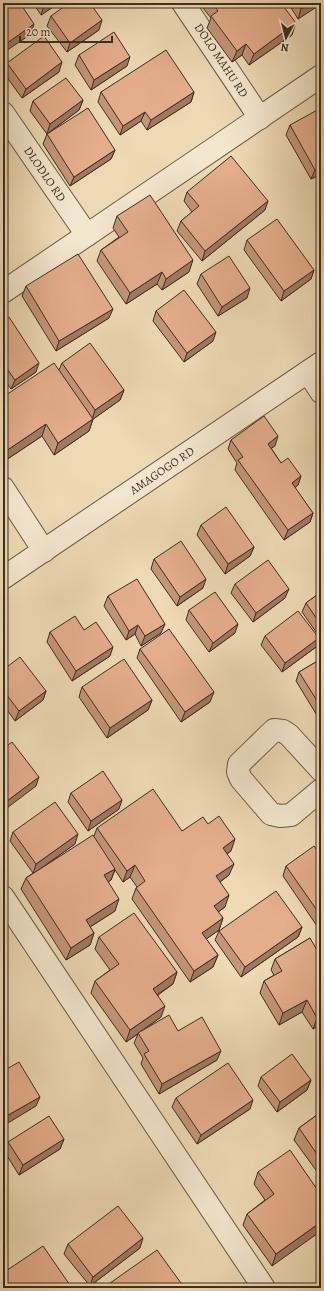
<svg xmlns="http://www.w3.org/2000/svg" width="324" height="1291" viewBox="0 0 324 1291" font-family="Alegreya,serif">
  <style>
    .lines { fill: none; stroke-linecap: round; stroke-linejoin: round }
    .minor-casing { stroke: #685a44; stroke-width: 24 }
    .minor { stroke: #f3e6ce; stroke-width: 22 }
    .wall { fill: #c49578; stroke: #3c2f1f }
    .shaded-wall { fill: #a07962; stroke: #3c2f1f }
    .building { fill: #e4ad8c; stroke: #3c2f1f }
    .labels { text-anchor: middle; stroke-width: 3.5; stroke-linejoin: round; paint-order: stroke }
    .street-label { font-size: 12px; fill: #3c2f1f; stroke: #f3e6ce }
  </style>
  <rect width="100%" height="100%" fill="#edd9b4"/>
  <filter id="stains"><feTurbulence type="fractalNoise" baseFrequency=".005" numOctaves="4"/><feColorMatrix values="0 0 0 0 .2 0 0 0 0 .09 0 0 0 0 .02 0 0 0 .5 -.17"/></filter>
  <radialGradient id="worn" r=".72"><stop offset=".6" stop-color="#630" stop-opacity="0"/><stop offset="1" stop-color="#630" stop-opacity=".3"/></radialGradient>
  <g class="lines">
    <g class="minor-casing">
      <g id="minor">
        <path id="s1" d="M183,3L260,118"/>
        <path id="s2" d="M3,113L87,235"/>
        <path d="M3,292L321,76"/>
        <path d="M308,372L321,392"/>
        <path d="M3,488L44,551"/>
        <path id="s3" d="M3,578L321,363"/>
        <path d="M321,770L289,735L283,731L274,730L239,764L238,772L241,779L271,814L280,816L291,815L321,790"/>
        <path d="M3,897L264,1288"/>
      </g>
    </g>
    <use href="#minor" class="minor"/>
  </g>
  <path class="wall" d="M33,3H59L41,15Z
    M199,3H281L292,35L249,65L242,55L232,62L207,28L211,18Z
    M288,3H321L298,19Z
    M51,16L99,30L67,52L47,26Z
    M79,55L127,66L91,90L75,65Z
    M7,63L59,72L22,98L3,72Z
    M101,92H194L191,102L147,130L141,121L120,135L98,102Z
    M83,100L79,110L47,134L30,111L33,101Z
    M290,125L321,174L311,179L286,135Z
    M47,134L115,150L111,159L70,186L43,144Z
    M187,192L265,210L202,261L177,231L181,221L192,212L184,201Z
    M117,216L189,272L162,290L157,284L126,304L97,261L101,250L119,237L113,228Z
    M247,240L314,270L311,279L281,301L244,250Z
    M201,274L247,298L218,316L197,284Z
    M26,286L109,318L56,351L22,296Z
    M156,311L213,341L184,362L153,321Z
    M3,321L36,372L11,389L3,378Z
    M62,363L124,390L120,400L93,419L89,431L54,455L42,436L3,462V397L59,370Z
    M231,440L275,446L271,448L281,463L301,476L298,485L295,488L313,513L310,522L284,540L235,470L237,463L228,449Z
    M201,525L254,547L250,556L225,574L197,535Z
    M154,559L203,588L177,606L151,569Z
    M235,584L285,598L253,622L231,593Z
    M321,592V639L302,612L306,603Z
    M108,596L161,633L141,646L135,634L126,640L104,606Z
    M189,610L235,633L209,652L186,620Z
    M84,630L110,656L72,681L47,642L50,632Z
    M265,636L316,647L282,672L261,645Z
    M140,649L210,702L181,722L137,658Z
    M321,659V722L296,681L299,672Z
    M3,670L46,691L43,700L15,721L3,704Z
    M82,687L152,700L148,710L107,738L79,697Z
    M71,793L119,809L88,831L68,802Z
    M208,824L231,851L227,854L229,875L220,882L225,907L218,912L223,918L219,930L206,939L218,955L213,967L190,982L132,899L136,888L137,887L130,877L123,882L115,870L111,880L108,882L115,911L90,927L94,933L90,945L66,960L21,889L26,878L33,873L10,841L13,832L75,844L44,866L94,836L97,828L182,831Z
    M321,856V923L317,926L283,876L286,866Z
    M302,927L298,937L241,977L215,940L219,931Z
    M99,937L177,972L173,984L158,995L161,1017L142,1031H178L217,1060L159,1094L141,1064L143,1058L134,1043L138,1034L126,1042L91,993L95,981L110,970L95,949Z
    M310,938L321,1024L313,1029L302,1012L279,1025L260,993L264,981L274,975L271,970L275,959Z
    M261,1077L311,1080L307,1090L277,1112L258,1086Z
    M176,1098L250,1109L197,1144L172,1107Z
    M321,1112V1177L294,1140L299,1128Z
    M64,1139L60,1149L19,1175L4,1151L8,1142Z
    M258,1172L321,1195L272,1266L243,1225L247,1214L265,1200L254,1184Z
    M68,1244L140,1248L90,1286L64,1254Z
    M321,1273V1288H320L316,1284L320,1274Z"/>
  <path class="shaded-wall" d="M48,3H59L41,15L44,6Z
    M311,3H321V4L298,19L301,9Z
    M102,20L99,30L67,52L70,43Z
    M296,23L292,35L249,65L254,54Z
    M34,24L31,34L3,53V46Z
    M246,44L242,55L232,62L237,51Z
    M130,57L127,66L91,90L94,80Z
    M62,62L59,72L22,98L26,89Z
    M194,92L191,102L147,130L151,120Z
    M83,100L79,110L47,134L50,124Z
    M145,112L141,121L120,135L123,126Z
    M115,150L111,159L70,186L74,177Z
    M321,166V174L311,179L315,170Z
    M268,201L265,210L202,261L205,251Z
    M6,214L3,222V217Z
    M193,260L189,272L162,290L166,279Z
    M314,270L311,279L281,301L284,291Z
    M162,272L157,284L126,304L130,293Z
    M250,288L247,298L218,316L222,307Z
    M113,309L109,318L56,351L59,341Z
    M216,332L213,341L184,362L187,353Z
    M39,363L36,372L11,389L15,380Z
    M124,390L120,400L92,420L95,410Z
    M93,419L89,431L54,455L58,443Z
    M46,424L42,436L3,462V460L6,451Z
    M278,436L275,446L264,453L268,444Z
    M301,476L298,485L288,493L292,483Z
    M313,513L310,522L284,540L288,530Z
    M254,547L250,556L225,574L228,564Z
    M206,579L203,588L177,606L180,597Z
    M289,589L285,598L253,622L256,613Z
    M165,624L161,633L141,646L145,636Z
    M238,624L235,633L209,652L213,643Z
    M138,625L135,634L126,640L129,631Z
    M319,638L316,647L282,672L285,663Z
    M113,647L110,656L72,681L76,671Z
    M46,691L43,700L15,721L19,711Z
    M214,692L210,702L181,722L185,712Z
    M152,700L148,710L107,738L110,728Z
    M39,777L36,786L3,811V804Z
    M122,800L119,809L88,831L91,821Z
    M78,834L75,844L33,874L36,864Z
    M235,839L231,851L218,860L223,848Z
    M234,864L229,875L212,888L216,876Z
    M135,865L130,877L123,882L127,871Z
    M115,869L111,880L100,887L104,875Z
    M229,895L225,907L210,918L214,906Z
    M119,899L115,911L82,932L86,920Z
    M321,916V923L317,926Z
    M223,918L219,930L198,945L202,933Z
    M302,927L298,937L241,977L245,967Z
    M94,933L90,945L66,960L71,948Z
    M218,955L213,967L190,982L194,971Z
    M177,972L173,984L149,1000L153,989Z
    M307,1000L302,1012L279,1025L283,1013Z
    M165,1006L161,1017L126,1042L130,1030Z
    M321,1015V1024L313,1029L317,1018Z
    M221,1051L217,1060L159,1094L162,1084Z
    M311,1080L307,1090L277,1112L280,1102Z
    M40,1097L36,1106L3,1126V1118Z
    M253,1100L250,1109L197,1144L201,1135Z
    M64,1139L60,1149L19,1175L23,1165Z
    M321,1222V1231L272,1266L276,1254Z
    M143,1238L140,1248L90,1286L93,1277Z
    M181,1283L179,1288H174Z"/>
  <path class="building" d="M3,3H20L34,24L3,46Z
    M43,3H48L44,6Z
    M69,3H90L102,20L70,43L51,16Z
    M212,3H281L296,23L254,54L246,44L237,51L211,16L218,11Z
    M298,3H311L301,9Z
    M114,32L130,57L94,80L79,55Z
    M44,36L62,62L26,89L7,63Z
    M166,50L194,92L151,120L145,112L123,126L101,92Z
    M66,78L83,100L50,124L33,101Z
    M88,108L115,150L74,177L47,134Z
    M321,108V166L315,170L290,125Z
    M231,156L268,201L205,251L181,221L199,206L187,192Z
    M150,195L193,260L166,279L162,272L130,293L101,250L128,232L117,216Z
    M3,211L6,214L3,217Z
    M277,219L314,270L284,291L247,240Z
    M78,254L113,309L59,341L26,286Z
    M229,256L250,288L222,307L201,274Z
    M184,290L216,332L187,353L156,311Z
    M9,317L39,363L15,380L3,363V321Z
    M90,343L124,390L95,410L62,363Z
    M54,363L93,419L58,443L46,424L6,451L3,447V397Z
    M264,416L278,436L268,444L281,463L288,458L301,476L292,483L313,513L288,530L238,460L243,457L231,440Z
    M226,507L254,547L228,564L201,525Z
    M181,541L206,579L180,597L154,559Z
    M268,560L289,589L256,613L235,584Z
    M137,579L165,624L145,636L138,625L129,631L108,596Z
    M215,592L238,624L213,643L189,610Z
    M321,592V625L306,603Z
    M298,611L319,638L285,663L265,636Z
    M75,616L84,630L96,622L113,647L76,671L50,632Z
    M169,629L214,692L185,712L140,649Z
    M20,657L46,691L19,711L3,690V670Z
    M124,659L152,700L110,728L82,687Z
    M321,659V707L299,672Z
    M12,742L39,777L3,804V749Z
    M103,771L122,800L91,821L71,793Z
    M153,789L182,831L203,817L208,824L219,816L235,839L223,848L234,864L216,876L229,895L214,906L223,918L202,933L218,955L194,971L136,888L145,881L135,865L127,871L97,828Z
    M55,802L78,834L36,864L13,832Z
    M93,835L115,869L104,875L119,899L86,920L94,933L71,948L26,878Z
    M314,846L321,856V916L286,866Z
    M276,891L302,927L245,967L219,931Z
    M134,913L177,972L153,989L165,1006L130,1030L95,981L119,964L99,937Z
    M310,938L321,957V1015L317,1018L307,1000L283,1013L264,981L282,971L275,959Z
    M169,1015L178,1031L202,1017L221,1051L162,1084L144,1054L149,1051L138,1033Z
    M292,1054L311,1080L280,1102L261,1077Z
    M19,1062L40,1097L3,1118V1071Z
    M228,1063L253,1100L201,1135L176,1098Z
    M321,1112V1160L299,1128Z
    M49,1116L64,1139L23,1165L8,1142Z
    M290,1150L321,1195V1222L276,1254L247,1214L274,1194L258,1172Z
    M118,1206L143,1238L93,1277L68,1244Z
    M43,1246L72,1288H3V1273Z
    M157,1250L181,1283L174,1288H103Z"/>
  <g class="labels">
    <g class="street-label">
      <text dy="4" stroke="none"><textPath href="#s1" startOffset="69">DOLO MAHU RD</textPath></text>
      <text dy="4" stroke="none"><textPath href="#s2" startOffset="74">DLODLO RD</textPath></text>
      <text dy="4" stroke="none"><textPath href="#s3" startOffset="192">AMAGOGO RD</textPath></text>
    </g>
  </g>
  <rect width="324" height="1291" fill="none" stroke="#edd9b4" stroke-width="16"/>
  <rect x="4" y="4" width="316" height="1283" fill="none" stroke="#3c2f1f" stroke-width="2"/>
  <rect x="8" y="8" width="308" height="1275" fill="none" stroke="#3c2f1f"/>
  <g transform="translate(286 38) rotate(187)" stroke="#f3e6ce" stroke-width="3" paint-order="stroke">
  <path d="M0-3L7 15L0 10L-7 15Z" fill="#3c2f1f"/>
  <text y="-6" font-size="11" font-weight="bold" text-anchor="middle" fill="#3c2f1f">N</text>
  </g>
  <path d="M20 36v6h92v-6" fill="none" stroke="#3c2f1f" stroke-width="2"/>
  <text x="26" y="36" font-size="12" fill="#3c2f1f" stroke="#f3e6ce" stroke-width="3" paint-order="stroke">20 m</text>
  <rect width="100%" height="100%" filter="url(#stains)"/>
  <rect width="100%" height="100%" fill="url(#worn)"/>
</svg>
